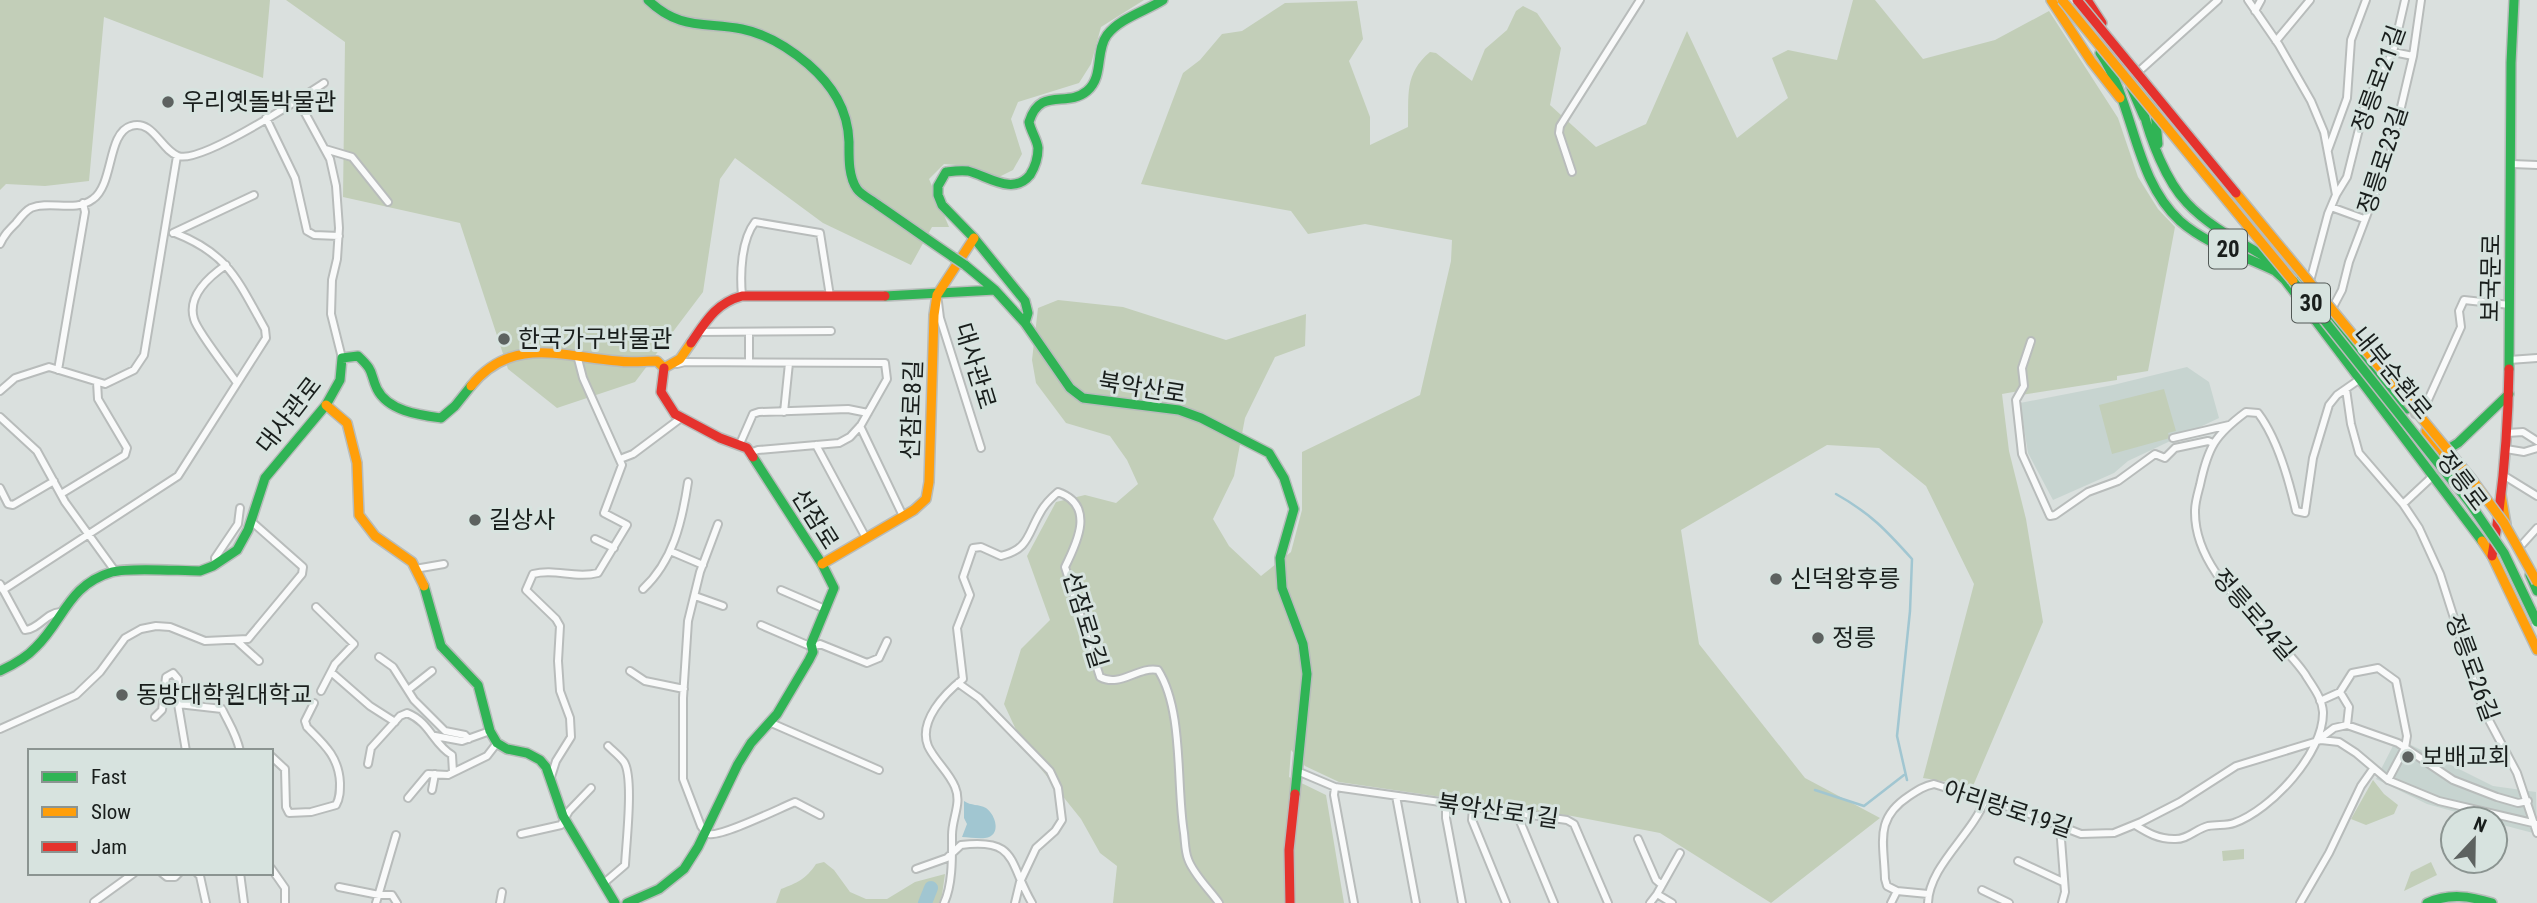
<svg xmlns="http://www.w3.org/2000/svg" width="2537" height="903" viewBox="0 0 2537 903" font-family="'Roboto Condensed','Noto Sans KR',sans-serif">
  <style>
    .built { fill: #c7d4d0 }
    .green { fill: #c2ceb8 }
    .water { fill: #a1c6d1 }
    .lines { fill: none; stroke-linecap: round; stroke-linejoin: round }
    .stream { stroke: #a1c6d1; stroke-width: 2.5 }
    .river { stroke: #a1c6d1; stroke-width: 14 }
    .street-casing { stroke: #b8bcbb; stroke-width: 10 }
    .fast-casing { stroke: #b8bcbb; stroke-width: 12 }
    .slow-casing { stroke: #b8bcbb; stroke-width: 12 }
    .jam-casing { stroke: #b8bcbb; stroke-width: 12 }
    .street { stroke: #f9fafa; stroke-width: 6 }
    .fast { stroke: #30b455; stroke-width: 9 }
    .slow { stroke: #ff9f0a; stroke-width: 9 }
    .jam { stroke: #e5322d; stroke-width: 9 }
    .fast-bridge-casing { stroke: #b8bcbb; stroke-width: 12; stroke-linecap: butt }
    .slow-bridge-casing { stroke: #b8bcbb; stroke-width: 12; stroke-linecap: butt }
    .jam-bridge-casing { stroke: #b8bcbb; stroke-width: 12; stroke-linecap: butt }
    .fast-bridge { stroke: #30b455; stroke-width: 9 }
    .slow-bridge { stroke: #ff9f0a; stroke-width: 9 }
    .jam-bridge { stroke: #e5322d; stroke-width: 9 }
    .poi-dot { fill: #5d6260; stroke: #d7e3df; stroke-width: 2.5 }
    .labels { text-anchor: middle; stroke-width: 6; stroke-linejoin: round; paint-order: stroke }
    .shield { fill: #d7e3df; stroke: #525956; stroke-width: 2 }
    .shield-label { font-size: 23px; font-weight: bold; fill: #191e1c }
    .street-label { font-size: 24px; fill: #191e1c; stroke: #d7e3df }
    .poi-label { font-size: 24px; fill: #191e1c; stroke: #d7e3df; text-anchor: start }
  </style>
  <rect width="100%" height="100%" fill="#dae0de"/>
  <path class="built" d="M2187,367L2209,382L2219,418L2128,461L2114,473L2053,500L2028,453L2020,403L2113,385Z
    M2397,738L2493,786L2536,792L2537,834L2495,823V819H2481L2427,804L2376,779Z"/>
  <path class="green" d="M0,0H270L263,78L104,17L89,181L45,186L6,184L0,190Z
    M286,0H1144L1101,27L1091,64L1079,83L1018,102L1011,119L1022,154L1013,170L999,177L969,166L944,164L929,179L949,227H932L911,265L823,223L735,158L720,179L703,292L635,382L557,408L508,369L460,223L343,197L345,42Z
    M1853,0H1875L1923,59L1995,40L2049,11L2118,118L2138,177L2158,209L2175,227L2148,371L2117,376V380L2021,395L2019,391L2002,394L2009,451L2026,519L2043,622L1973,786L1923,778L1974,584L1926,486L1879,448L1827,445L1681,530L1699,644L1805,778L1880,818L1771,903L1660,833L1572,816L1339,782L1305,766L1291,750L1289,777L1326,795L1344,903H1113L1117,866L1100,853L1081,819L1025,749L1004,704L1021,649L1050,620L1027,556L1056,502L1085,495L1116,503L1138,484L1127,460L1110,436L1066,423L1036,383L1032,360L1038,308L1058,300L1123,307L1226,340L1306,314L1305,346L1275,357L1245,418L1234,476L1213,519L1229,546L1261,576L1291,552L1302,510V452L1420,395L1451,261L1452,240L1365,224L1308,234L1291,211L1141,184L1183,73L1200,60L1222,34L1242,31L1285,3L1357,1L1363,39L1349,61L1370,117V145L1408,127C1409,95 1404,74 1430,52L1436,53L1472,81L1485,49L1507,30L1516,11L1523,6L1537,13L1561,48L1550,105L1596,147L1646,124L1687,31L1737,138L1788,98L1772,58L1788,50L1837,60Z
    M2164,389L2176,431L2168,433L2170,438L2112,454L2099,405Z
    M2373,780L2384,794L2398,805L2394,814L2366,825L2351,819Z
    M2244,849V859L2223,861L2222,851Z
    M824,862L834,870L850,892L866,899H887L915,882L945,874L942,895L939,903H776L781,889C797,883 806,879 816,864Z
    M2431,862L2437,875L2404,891L2411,872Z"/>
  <path class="water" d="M964,801C971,806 979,804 986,808C996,815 1002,836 985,838C978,839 969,837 962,837L967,824L964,818Z"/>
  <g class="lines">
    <path class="stream" d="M1836,494C1870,513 1886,530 1912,559L1910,611L1897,736L1907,780
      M1815,790L1864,806L1904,775"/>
    <path class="river" d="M925,903L931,888"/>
    <g class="street-casing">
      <path id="street" d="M2248,0L2279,45L2311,101L2324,132L2336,195L2328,214L2309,285
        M2255,11L2261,0
        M2276,41L2310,0
        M2393,52L2413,56
        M2136,74L2218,0
        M298,100L330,159L336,186L339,228L337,259L332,280L331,314L342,358
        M266,118L295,178L307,231L314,235L339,236
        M325,149L352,157L388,202
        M2328,150L2347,98L2351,40L2366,0
        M2512,164L2537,165
        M1572,172L1559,133L1560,126L1640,0
        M2336,195L2347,177L2365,105L2393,52L2405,0
        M2331,207L2364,219
        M173,233L254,195
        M0,244C4,235 9,230 16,223C20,218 25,211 31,208C50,200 75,213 93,199C114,184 107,133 131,126C153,119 161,150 178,156C201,164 301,98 324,83
        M226,265C210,276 187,296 194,319C197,331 228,370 237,383
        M742,296C740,274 741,240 755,222L820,233L830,296
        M938,302L940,318L981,448
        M2332,309L2342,290L2349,262L2390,154L2413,56L2421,0
        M698,332L831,331
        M2031,341L2022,368L2024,386L2016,400L2022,454L2050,516L2055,515L2088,492L2118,481L2155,454L2165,458L2175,448L2208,441L2213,443
        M2509,360L2537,358
        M749,362V332
        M677,364L685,362L885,363L887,379L861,425L850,437L839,443L758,450L750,453
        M58,370L85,212L83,203
        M2346,389L2351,424L2359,453L2403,504L2419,528L2440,574L2483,709L2517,773L2537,833
        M0,391L15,378L49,367L105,384L134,370L144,355L177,156
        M784,412L789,363
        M2415,414L2428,400L2461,327L2459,311L2464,300L2510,305
        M0,417L37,451L65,502L115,571
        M860,426L903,516
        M2507,433L2523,432L2537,441
        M2173,438L2229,425
        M816,445L866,538
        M739,446L753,414L759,412L848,409L868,413
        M2506,449L2524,452L2537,448
        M620,459L633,454L681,418
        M2503,475L2537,496
        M0,488L8,504L13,505L54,481
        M61,494L125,455L127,448L98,399L97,382
        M2403,504L2434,475
        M718,524L700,572L688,621L683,698V779L701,826C704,830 705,832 709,834C722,837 780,808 795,802L820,815
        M595,539L614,548
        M2518,549L2537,528
        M670,551L703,565
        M216,565L215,558L238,524L240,508
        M415,569L444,564
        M0,584L25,630C39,629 46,613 60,612
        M643,589C673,561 682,522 688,482
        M3,590L178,476L266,338L265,329C238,281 229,254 175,233
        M781,590L825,609
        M695,596L723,606
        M316,607L354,644L335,664L321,691
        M761,625L812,647L820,644L867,663L879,658L887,641
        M236,640L259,661
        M379,657L393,667L414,700L445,731L465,735L469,739
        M630,671L645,681L684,689
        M331,672L370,706L395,722
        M958,683L979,698L1050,771L1058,788L1062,820L1055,831L1036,848L1020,882L1015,903
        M408,690L432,671
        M2340,692L2349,707L2347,725
        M2320,701L2340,692L2352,673L2378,668L2396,681L2407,736L2405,748L2388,780
        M178,704L222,709C229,724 236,733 240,751
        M155,717L162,710L166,677L173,673L178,679V704L186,751
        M769,722L879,770
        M0,729L76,695L100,672L125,638L141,629L156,626L170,627L205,641L248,639L302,574L303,567L251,521
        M435,736L462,741L490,731
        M2318,740L2334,728L2347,725L2398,743L2453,780L2497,797L2518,803L2528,801
        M271,756L285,769L286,807L289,813L311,812L336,805C340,798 340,791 340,783C339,757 324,744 307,727L305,721L314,703
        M368,764L371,748L400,716L407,713C430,722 433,744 452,755L453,772
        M1297,771L1335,787L1567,820L1574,824L1608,903
        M550,780L556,761L571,737L570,718L560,691L558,661L560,626L556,619L526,590L533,574C555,568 575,579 598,573L627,525L604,513L622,465L583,378L577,355
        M1335,787L1334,795L1354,903
        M432,790L435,774
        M1396,796L1416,903
        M408,798L428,774L448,775L487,756L497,743
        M1446,804V818L1462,903
        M1473,808L1472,820L1506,903
        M1517,814L1554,903
        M2135,825C2148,833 2158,839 2174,839C2187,840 2196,829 2208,826C2217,824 2226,826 2234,823C2271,810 2324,753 2323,712C2322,697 2312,686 2305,674C2270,624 2194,578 2195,511C2195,502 2198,493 2200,485C2208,447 2215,435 2246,412L2258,413C2277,438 2289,480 2296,511L2305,513L2313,458L2329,405L2337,395L2360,379
        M2060,826L2065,892L2062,903
        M521,834L561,825L569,811L591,788
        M1638,839L1656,880L1662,885
        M2018,861L2063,882
        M271,868L285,888V903
        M916,869L947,858L961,845C1018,838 1008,862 1032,903
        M162,873L167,877H175L179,873
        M197,873L200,876L206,903
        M240,873L244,903
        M604,883L625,865C626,844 634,777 624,762C620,756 613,751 608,746
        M339,887L379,895H392L397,903
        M1982,890L2009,903
        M1657,894L1680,853
        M1928,894L1897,891L1887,886L1885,879C1884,842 1874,819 1909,796C1918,790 1924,786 1934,784L2024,812L2081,834L2114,833L2141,822L2180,802L2236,766L2321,740L2339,742L2356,753L2388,780L2439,801L2537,824
        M94,902L134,873
        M376,903L396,835
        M500,903L502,892
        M944,903C953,884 952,855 952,835C952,818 962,803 955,787C949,772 935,761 928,746C918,721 945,693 963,679L957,628L970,595L963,577L973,548L981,547L1001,556C1029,549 1027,535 1040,513C1044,505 1051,498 1058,492C1095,505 1078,541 1065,567L1100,677C1120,688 1138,666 1158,670C1184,711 1176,785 1184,833C1185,841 1185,852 1188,859C1193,874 1210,890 1219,903
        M1650,903L1657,894L1672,903
        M1891,903L1897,891
        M1928,903C1929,866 1972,835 1985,800
        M2300,903L2329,853L2361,786L2373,769"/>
    </g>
    <g class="fast-casing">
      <path id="fast" d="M648,0C679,30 704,22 742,29C767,34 789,48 808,64C832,85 848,109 849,142C849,156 848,176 857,189C861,195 872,200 878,205C903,222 928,240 953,257
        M2100,53C2135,104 2133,178 2180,221C2206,244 2244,256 2275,271L2285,280L2482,541
        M2137,76L2155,111L2158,144
        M2131,87L2144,117
        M2143,110C2150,139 2166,181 2187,203C2211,229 2247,245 2277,264
        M965,265L995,290L1025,323L1070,388L1083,398L1179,410L1201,418L1269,453L1284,478L1294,509L1280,558L1282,588L1303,644L1307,674L1295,794
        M2292,275L2307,289L2407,409
        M885,296L995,290
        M1025,323L1028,313L1025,301L974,238L942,205L938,195V186L946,172C954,171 960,170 968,171C988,176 1013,196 1030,175C1035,167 1038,158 1038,148C1037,139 1031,132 1029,122C1040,86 1067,108 1087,91C1104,77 1095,51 1107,35C1120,18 1146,11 1163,0
        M2509,369L2511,63L2514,0
        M2443,452L2458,443L2509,394
        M2530,575L2537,591
        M424,586L441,646L478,685L490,731L497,743L507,749L527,753L540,760L546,767L563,816L615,903
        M0,671C13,665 26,658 36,647C64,620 68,585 112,572C130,567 179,571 200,571L213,566L237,550L248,530L265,478L326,405L340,380L342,358L358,356C375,372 369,371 377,389C388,411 419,415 441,418L455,406L471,386
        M627,903L659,889L684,869L698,847L738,764L751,743L777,714L809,660L813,652L811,644L834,588L822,564L753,457
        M2427,903C2449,893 2470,896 2492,903"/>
    </g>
    <g class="slow-casing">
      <path id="slow" d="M2051,0L2091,61L2120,98
        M471,386C512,335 563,357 618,361C631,363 644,361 657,361L664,368L680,359L691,343
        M326,405L347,423L357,463L359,515L375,536L412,562L424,586
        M2426,431L2480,498
        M2501,495L2506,524
        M2482,541L2492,556L2537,650
        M822,564L914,510L926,499L929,482L934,315L937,295L974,238"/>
    </g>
    <g class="jam-casing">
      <path id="jam" d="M2087,0L2102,23
        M2102,35L2120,67
        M691,343C706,321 716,303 742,296H885
        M664,368L661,392L675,414L720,438L747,448L753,457
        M2492,556C2503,494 2508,431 2509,369
        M1290,903L1289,850L1295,794"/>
    </g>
    <use href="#street" class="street"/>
    <use href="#fast" class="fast"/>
    <use href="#slow" class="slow"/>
    <use href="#jam" class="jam"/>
    <g class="fast-bridge-casing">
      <path id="fast-bridge" d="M953,257L965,265
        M2293,281L2469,502L2504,553L2537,622"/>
    </g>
    <g class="slow-bridge-casing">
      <path id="slow-bridge" d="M2062,0L2293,281
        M2236,193L2471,478L2504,523L2537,582"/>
    </g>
    <g class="jam-bridge-casing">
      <path id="jam-bridge" d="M2077,0L2236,193"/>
    </g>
    <use href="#fast-bridge" class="fast-bridge"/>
    <use href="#slow-bridge" class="slow-bridge"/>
    <use href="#jam-bridge" class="jam-bridge"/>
  </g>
  <g class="poi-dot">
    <circle cx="168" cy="102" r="7"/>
    <circle cx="504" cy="339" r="7"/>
    <circle cx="475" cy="520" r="7"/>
    <circle cx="1776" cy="579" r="7"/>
    <circle cx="1818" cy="638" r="7"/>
    <circle cx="122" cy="695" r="7"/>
    <circle cx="2408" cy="757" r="7"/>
  </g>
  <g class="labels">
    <g class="shield">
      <rect x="2209" y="229.5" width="38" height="39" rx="5"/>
      <rect x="2292" y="283.5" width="38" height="39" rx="5"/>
    </g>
    <g class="shield-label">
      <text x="2228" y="257">20</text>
      <text x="2311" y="311">30</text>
    </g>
    <g class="street-label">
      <text transform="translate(2379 79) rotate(-70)" y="8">정릉로21길</text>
      <text transform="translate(2383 160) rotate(-72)" y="8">정릉로23길</text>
      <text transform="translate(2491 278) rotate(-89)" y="8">보국문로</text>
      <text transform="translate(975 366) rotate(73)" y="8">대사관로</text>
      <text transform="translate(2392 373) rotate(51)" y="8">내부순환로</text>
      <text transform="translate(1142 388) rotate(9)" y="8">북악산로</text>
      <text transform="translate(912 410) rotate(-88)" y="8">선잠로8길</text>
      <text transform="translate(289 415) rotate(-52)" y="8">대사관로</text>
      <text transform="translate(2462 481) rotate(53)" y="8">정릉로</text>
      <text transform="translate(815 519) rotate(58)" y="8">선잠로</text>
      <text transform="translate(2254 615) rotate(49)" y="8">정릉로24길</text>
      <text transform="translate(1085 620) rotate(73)" y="8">선잠로2길</text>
      <text transform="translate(2472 668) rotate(70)" y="8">정릉로26길</text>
      <text transform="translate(2008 809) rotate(18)" y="8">아리랑로19길</text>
      <text transform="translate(1498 811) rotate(8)" y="8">북악산로1길</text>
    </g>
    <g class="poi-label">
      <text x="182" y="110">우리옛돌박물관</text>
      <text x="518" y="347">한국가구박물관</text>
      <text x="489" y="528">길상사</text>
      <text x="1790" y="587">신덕왕후릉</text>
      <text x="1832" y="646">정릉</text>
      <text x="136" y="703">동방대학원대학교</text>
      <text x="2422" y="765">보배교회</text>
    </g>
  </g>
  <rect x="28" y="749" width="245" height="126" fill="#d7e3df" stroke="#8b9491" stroke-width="2"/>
  <rect x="42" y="772" width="35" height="10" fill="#30b455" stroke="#8b9491" stroke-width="2"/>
  <text x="91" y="784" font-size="21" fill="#191e1c">Fast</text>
  <rect x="42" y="807" width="35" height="10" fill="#ff9f0a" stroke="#8b9491" stroke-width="2"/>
  <text x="91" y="819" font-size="21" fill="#191e1c">Slow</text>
  <rect x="42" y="842" width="35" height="10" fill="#e5322d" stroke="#8b9491" stroke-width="2"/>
  <text x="91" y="854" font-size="21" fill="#191e1c">Jam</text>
  <g transform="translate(2474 840) rotate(22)"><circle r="33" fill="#d7e3df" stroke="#8b9491" stroke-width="2"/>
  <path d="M0-5L12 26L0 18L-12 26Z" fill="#5d6260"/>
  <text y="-10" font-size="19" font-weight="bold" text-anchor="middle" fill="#191e1c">N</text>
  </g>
</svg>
